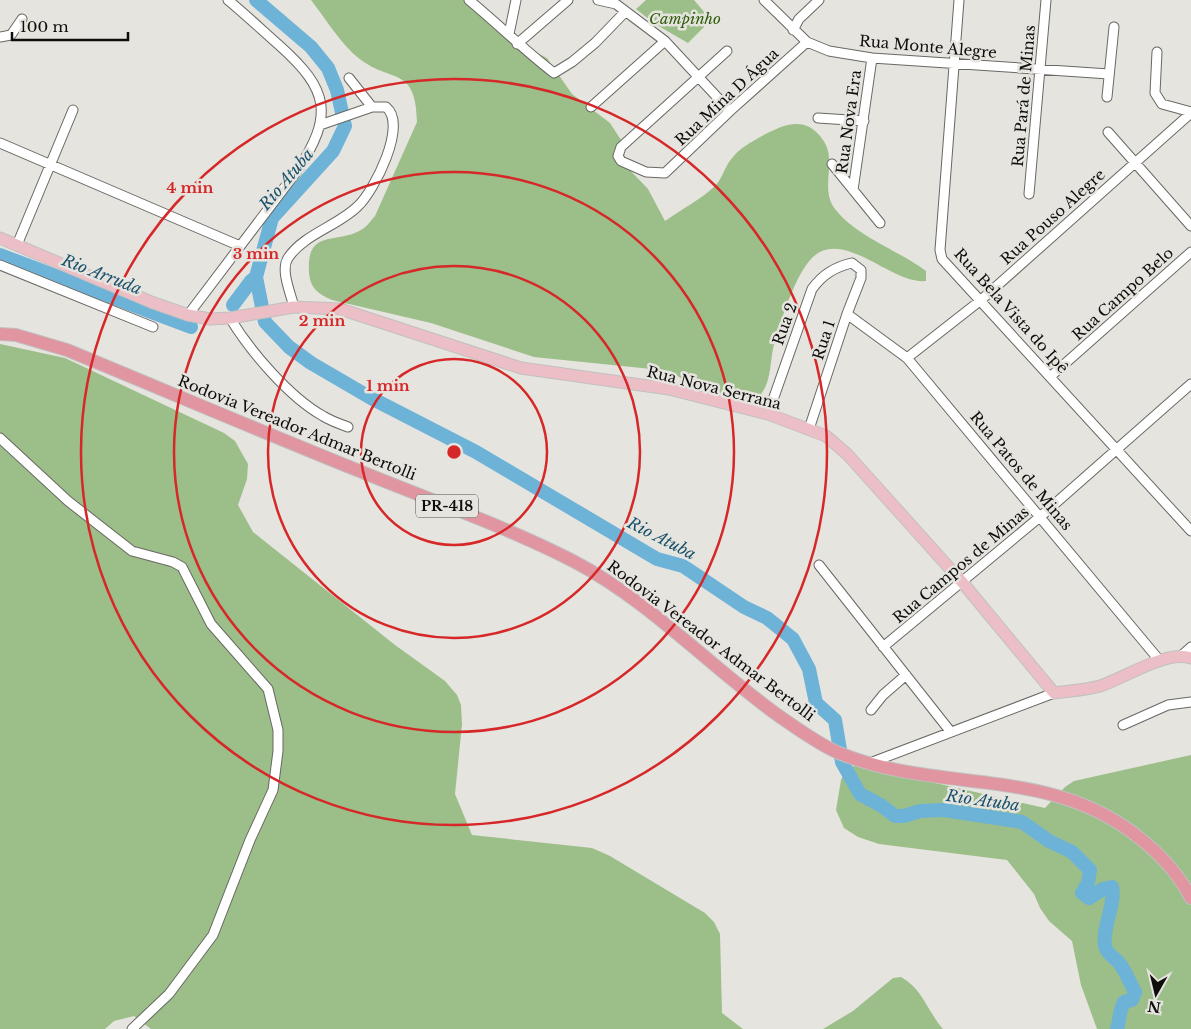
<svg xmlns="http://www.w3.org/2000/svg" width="1191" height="1029" viewBox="0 0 1191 1029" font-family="'Libre Baskerville',serif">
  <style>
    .green { fill: #9cbe89 }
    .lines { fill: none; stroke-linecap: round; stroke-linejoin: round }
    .river { stroke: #6db3d8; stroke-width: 14 }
    .minor-casing { stroke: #696763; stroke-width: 11 }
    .major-casing { stroke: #c0c0c0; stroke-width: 13 }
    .highway-casing { stroke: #c0c0c0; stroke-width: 14 }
    .minor { stroke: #fff; stroke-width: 9 }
    .major { stroke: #ecbfc6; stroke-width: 11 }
    .highway { stroke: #e095a0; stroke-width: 12 }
    .ring { fill: none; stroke: #d62828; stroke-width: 2.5 }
    .labels { text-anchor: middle; stroke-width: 5; stroke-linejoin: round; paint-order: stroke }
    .shield { fill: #e6e4df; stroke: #4f4e4b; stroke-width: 1 }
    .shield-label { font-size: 14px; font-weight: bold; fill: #0e0d0c }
    .park-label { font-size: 15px; font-style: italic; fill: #2f5d0a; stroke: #e6e4df }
    .street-label { font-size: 15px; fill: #0e0d0c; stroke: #e6e4df }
    .water-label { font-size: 16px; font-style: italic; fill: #1a516b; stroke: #e6e4df }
    .centre { fill: #d62828; stroke: #e6e4df; stroke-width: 2.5 }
    .ring-label { font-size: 15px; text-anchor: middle; font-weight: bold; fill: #d62828; stroke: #e6e4df; stroke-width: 5; stroke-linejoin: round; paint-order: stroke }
  </style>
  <rect width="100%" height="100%" fill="#e6e4df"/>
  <path class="green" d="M311,0H464L481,9L527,48L547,58L572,94L610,123L621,140L627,167L648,189L665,221C682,209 700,200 715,186C723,178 725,165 733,157C740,148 750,143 760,137C783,125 805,114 823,140C838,161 819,188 835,209C857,237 898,250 926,271V281C892,284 850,234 818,253C796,267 780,324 773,349C770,363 771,385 759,396C750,404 733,397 723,394C701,388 688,385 671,371L534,357L431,323L332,300C318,294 310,288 309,272C306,226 340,246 364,228C368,225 371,220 375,216L417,122C416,66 392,83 361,60C341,45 326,19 311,0Z
    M646,0H694L711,20L688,43L655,24L636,9Z
    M0,344L65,358L224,433L235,441L248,464L247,479L238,505L253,532L395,645L445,681L457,695L461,705L462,724L455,794L472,835L592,848L610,856L705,913L714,922L720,934L722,1013L743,1029H151L134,1016L114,1021L105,1029H0Z
    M1191,755V1029H1097L1081,985L1072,941L1049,921L1040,908L1034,894L1007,860L879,844L858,837L844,828L836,810L841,780L846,770L856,765L1045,808L1065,787L1074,781Z
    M901,977C922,988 928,1012 943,1029H823L853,1011L893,978Z"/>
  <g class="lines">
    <path class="river" d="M256,0L311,47L328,68L337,90L345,126L333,151L272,218L256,277L265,322L289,347L311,363L371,398L476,452L657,559L683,566L744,607L767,618L793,639L809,669L816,703L835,720L842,762L860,794L882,806L895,816H904L920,811L944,810L1022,822L1049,841L1072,852L1090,870L1088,883L1082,893L1089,898L1103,889L1112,887C1116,903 1102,927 1105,946C1107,955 1115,957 1120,964C1126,972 1130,983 1135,992L1132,1000L1124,1002C1119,1011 1120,1020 1117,1029
      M0,255L191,327
      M233,305L251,281L256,277"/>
    <g class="minor-casing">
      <path id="minor" d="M469,0C498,24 524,50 554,73L572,62L595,43L625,12
        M598,0L616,4L665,41L730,111
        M764,0L807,42L829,51L872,58L1109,74
        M959,0L940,250L942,259L1191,531
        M793,30L799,19L819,0
        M509,34L516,0
        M0,37L11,35L22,19
        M517,44L568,0
        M727,51L621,147L618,156L621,161L646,172L665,173L730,111L807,42
        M1157,52L1155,93L1162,104L1191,112
        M349,78L372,107
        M1107,97L1114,27
        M591,107L665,41
        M818,118L864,121
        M1108,132L1191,226
        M0,143L240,246
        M832,164L880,223
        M853,190L872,58
        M1029,194L1046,0
        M17,245L73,110
        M0,265L153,327
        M294,307C291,294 280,270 288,258C304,234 338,226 358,206C374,191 408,125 386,107H372L320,125
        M847,314L907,358L1160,661
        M188,315L297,171C334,115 329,90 280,46C263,31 246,15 228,0
        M230,318C250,351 289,397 323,416C331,421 340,424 348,427
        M907,358L981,300L1191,113
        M1051,376L1191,252
        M768,414L812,289C823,274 835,267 852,263L861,270V278L847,314L809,429
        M0,438L68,501L132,551L173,562L182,567L211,624L268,689L278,730V751L273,790L250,840L213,935L169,994L132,1029
        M819,565L950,731
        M883,647L1041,516L1191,384
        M1182,655L1191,647
        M871,710L883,695L906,675
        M1123,725L1168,705L1191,702
        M870,763L1054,693"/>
    </g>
    <g class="major-casing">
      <path id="major" d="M0,238L151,302L188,315L210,319L230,318L294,307L340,309L521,368L669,389L768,414L826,436L847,454L962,582L1054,693C1069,691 1086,690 1100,686C1125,678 1166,650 1191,658"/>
    </g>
    <g class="highway-casing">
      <path id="highway" d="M0,334L16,335L67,350C164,390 260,431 357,470C430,500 505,526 575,562C651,602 710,667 779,716C798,729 818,744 839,753C941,795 1051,764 1142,840C1162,856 1179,875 1191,898"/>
    </g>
    <use href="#minor" class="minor"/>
    <use href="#major" class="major"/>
    <use href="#highway" class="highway"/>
  </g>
  <g class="ring">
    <circle cx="454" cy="452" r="93"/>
    <circle cx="454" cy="452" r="186"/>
    <circle cx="454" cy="452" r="280"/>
    <circle cx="454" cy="452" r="373"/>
  </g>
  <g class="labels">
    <rect class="shield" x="416" y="494.5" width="62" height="23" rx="4"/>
    <g class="shield-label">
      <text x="447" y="511">PR-418</text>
    </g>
    <g class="park-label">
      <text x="685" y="24">Campinho</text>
    </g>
    <g class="street-label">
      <text transform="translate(928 47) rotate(5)" y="5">Rua Monte Alegre</text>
      <text transform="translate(1024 96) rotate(-85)" y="5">Rua Pará de Minas</text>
      <text transform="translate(727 97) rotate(-43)" y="5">Rua Mina D Água</text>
      <text transform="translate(849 122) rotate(-82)" y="5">Rua Nova Era</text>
      <text transform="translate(1053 217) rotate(-42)" y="5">Rua Pouso Alegre</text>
      <text transform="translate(1123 294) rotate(-42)" y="5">Rua Campo Belo</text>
      <text transform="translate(1011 311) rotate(48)" y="5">Rua Bela Vista do Ipê</text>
      <text transform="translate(785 324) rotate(-70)" y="5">Rua 2</text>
      <text transform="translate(824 340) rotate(-72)" y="5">Rua 1</text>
      <text transform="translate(714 388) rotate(14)" y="5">Rua Nova Serrana</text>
      <text transform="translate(297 428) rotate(22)" y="5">Rodovia Vereador Admar Bertolli</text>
      <text transform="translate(1021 471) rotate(50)" y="5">Rua Patos de Minas</text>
      <text transform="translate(961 565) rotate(-40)" y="5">Rua Campos de Minas</text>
      <text transform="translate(711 641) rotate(37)" y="5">Rodovia Vereador Admar Bertolli</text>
    </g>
    <g class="water-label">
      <text transform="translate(286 179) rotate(-50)" y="6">Rio Atuba</text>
      <text transform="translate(102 274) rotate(21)" y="6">Rio Arruda</text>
      <text transform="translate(662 538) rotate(27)" y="6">Rio Atuba</text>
      <text transform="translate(983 800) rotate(8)" y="6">Rio Atuba</text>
    </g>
  </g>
  <circle cx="454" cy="452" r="8" class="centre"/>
  <g class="ring-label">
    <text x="190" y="193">4 min</text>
    <text x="256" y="259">3 min</text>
    <text x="322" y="326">2 min</text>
    <text x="388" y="391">1 min</text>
  </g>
  <g transform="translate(1156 994) rotate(188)" stroke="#e6e4df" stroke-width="4" paint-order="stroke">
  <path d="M0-4L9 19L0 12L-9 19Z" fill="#0e0d0c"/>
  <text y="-8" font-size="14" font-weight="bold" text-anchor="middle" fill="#0e0d0c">N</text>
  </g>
  <path d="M12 32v8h116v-8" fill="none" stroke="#0e0d0c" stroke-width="2.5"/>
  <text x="20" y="32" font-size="15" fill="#0e0d0c" stroke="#e6e4df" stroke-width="4" paint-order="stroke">100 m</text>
</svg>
